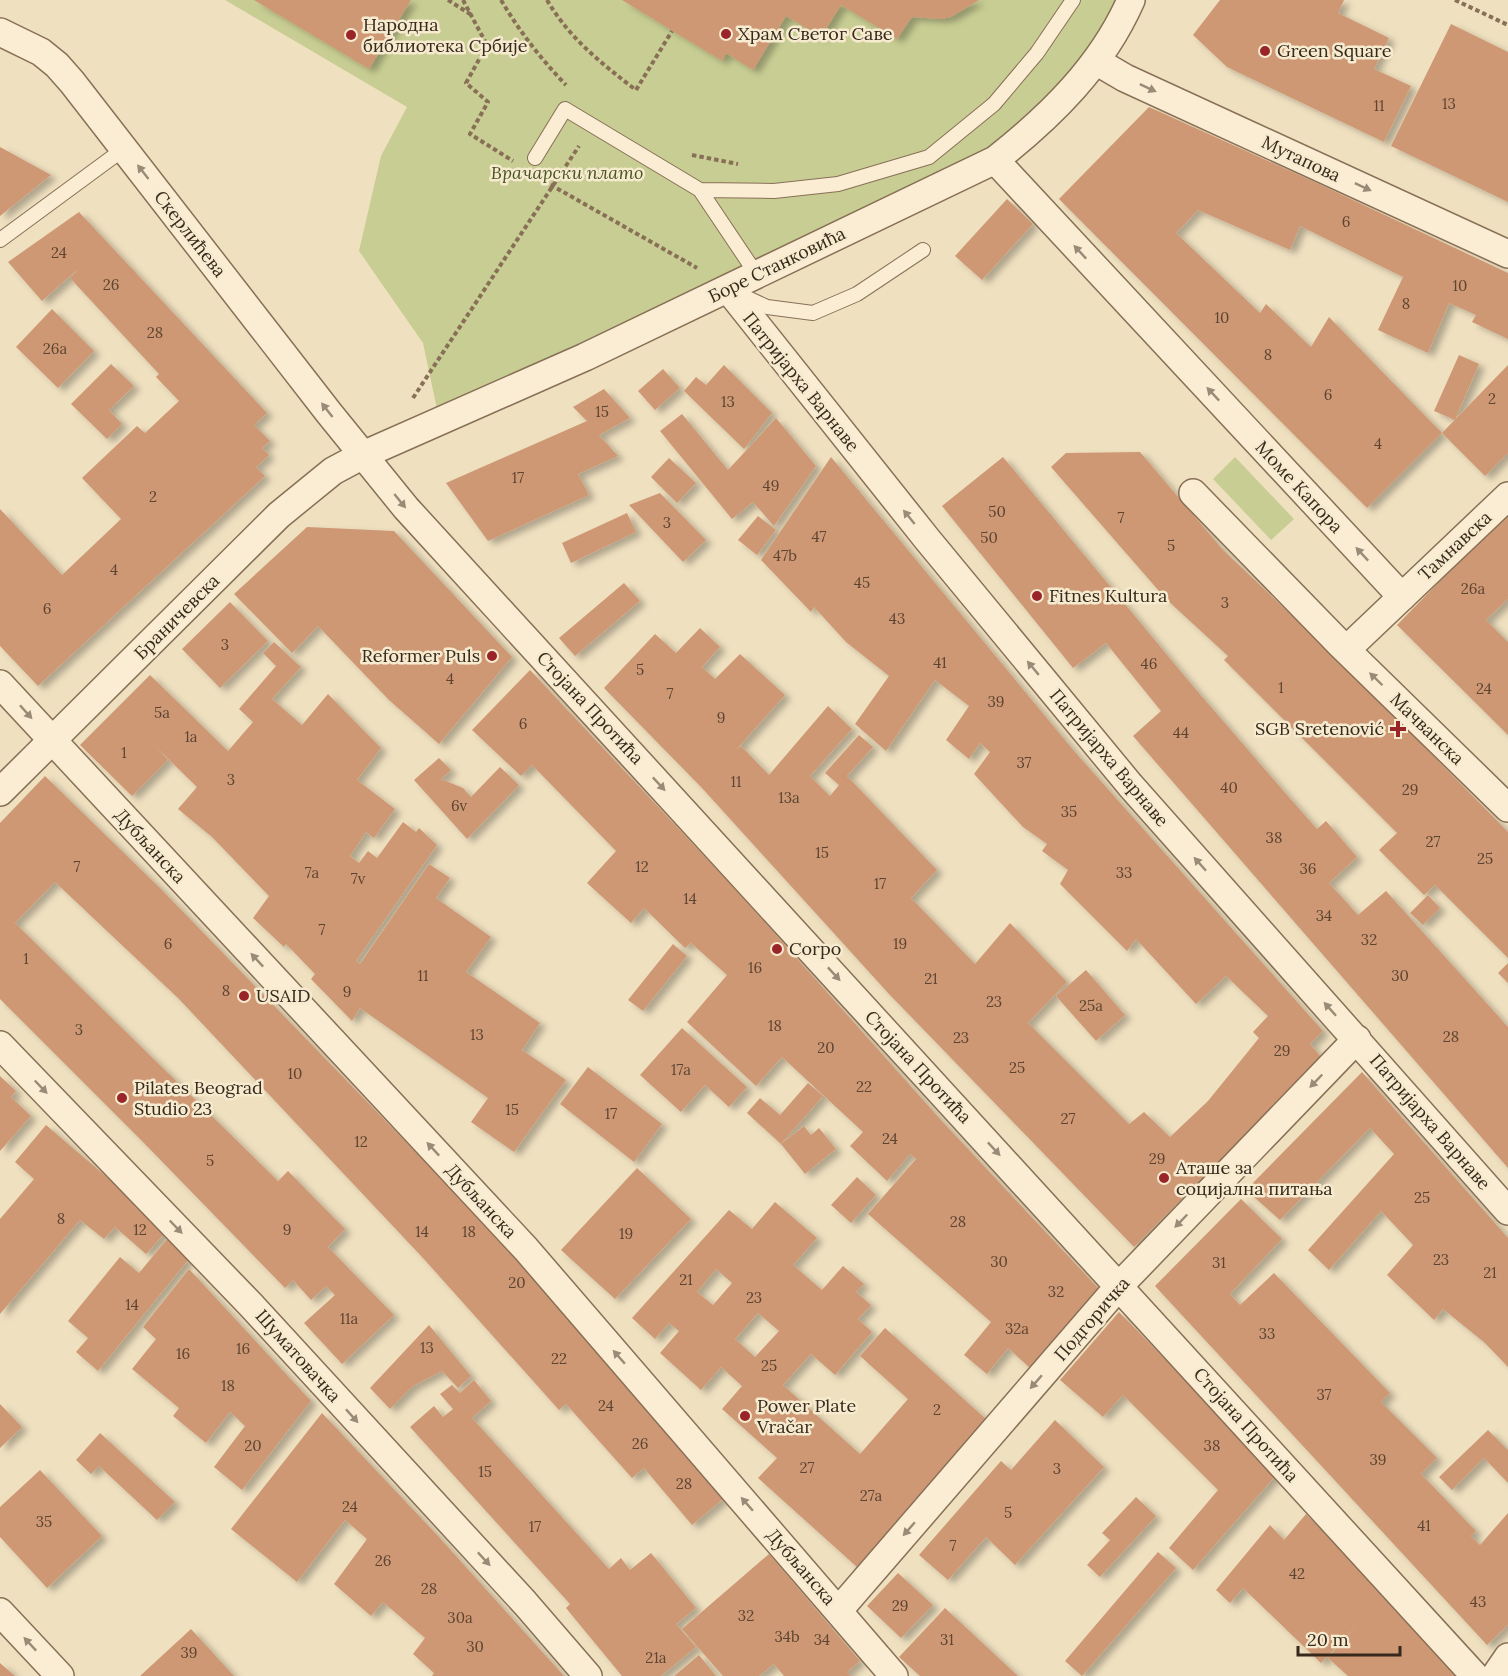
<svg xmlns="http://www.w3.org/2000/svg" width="1508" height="1676" viewBox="0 0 1508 1676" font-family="Lora,serif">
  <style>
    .green { fill: #c8cd93 }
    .building { fill: #cf9874; fill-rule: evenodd; filter: url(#shadow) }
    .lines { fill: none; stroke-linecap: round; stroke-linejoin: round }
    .service-casing { stroke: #887057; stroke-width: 16 }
    .minor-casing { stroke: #887057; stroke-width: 30 }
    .path { stroke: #887057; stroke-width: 4; stroke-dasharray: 4.5 3; stroke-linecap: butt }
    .service { stroke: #faedd3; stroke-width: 14 }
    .minor { stroke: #faedd3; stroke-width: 27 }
    .oneway { fill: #988b78 }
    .poi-dot { fill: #992528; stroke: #f6eacf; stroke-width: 2 }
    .labels { text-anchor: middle; stroke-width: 5; stroke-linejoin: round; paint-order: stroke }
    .number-label { font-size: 15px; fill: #5d4532 }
    .poi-label { font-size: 18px; fill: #37291c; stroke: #f6eacf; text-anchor: start }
    .street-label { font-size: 18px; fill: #37291c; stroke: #f6eacf }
    .park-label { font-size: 18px; font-style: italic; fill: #495522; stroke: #f6eacf }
  </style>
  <defs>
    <filter id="shadow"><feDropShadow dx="6" dy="4" stdDeviation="3" flood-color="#0004"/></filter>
  </defs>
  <rect width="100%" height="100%" fill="#efe0bf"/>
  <path class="green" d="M225,0H1131L1033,130L440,423L423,343L359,251L381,156L407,107Z
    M1235,457L1294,519L1271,540L1213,479Z"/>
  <path class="building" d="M254,0H411L369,69Z
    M622,0H979L951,17L941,19L912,17L897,39L841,5L821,37L786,16L753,70L726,53L722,61Z
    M1220,0H1344L1338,13L1389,38L1374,69L1411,86L1384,142L1227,67L1193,35Z
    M1451,24L1508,52V202L1391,146Z
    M1149,107L1319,184L1508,273V339L1472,322L1476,315L1449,303L1428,353L1378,330L1403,277L1300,226L1290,250L1198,210L1176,233L1260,313L1266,304L1311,347L1329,317L1442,433L1508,365V453L1485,476L1442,433L1367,508L1059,199Z
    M0,147L51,175L0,216Z
    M1007,199L1033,224L982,280L955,256Z
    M79,212L267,413L254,425L270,441L262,448L269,455L256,467L265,476L38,686L0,646V509L62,575L121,519L82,478L137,426L145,433L179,401L156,377L159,374L70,278L79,268L42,301L8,262Z
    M52,309L94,351L58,388L16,347Z
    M1459,355L1479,364L1455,420L1434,411Z
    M111,364L134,386L109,410L122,424L107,439L71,404Z
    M724,365L772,413L744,449L684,391L696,377L706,385Z
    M663,369L680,388L655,410L638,391Z
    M604,389L630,418L599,435L618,456L578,474L589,495L488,541L446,483L587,421L573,407Z
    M682,414L728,470L776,418L816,466L774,526L753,502L732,519L660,431Z
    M1140,452L1223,550L1339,660L1508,832V958L1435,885L1424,895L1379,850L1397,833L1224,660L1228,656L1166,599L1051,467L1066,453Z
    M831,457L1074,751L1323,1031L1310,1044L1322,1058L1134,1247L889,994L702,788L604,688L655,634L676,653L700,628L720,647L702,667L715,679L740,654L785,695L736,750L741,746L769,775L828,706L852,729L810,776L830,796L839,785L825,773L859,735L873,747L847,776L937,870L911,898L975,964L1010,923L1067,982L1028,1023L1129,1124L1144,1112L1170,1137L1208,1101L1259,1038L1253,1032L1268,1016L1226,976L1196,1004L1136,939L1127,951L1060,884L1068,870L1042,851L1047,844L1023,827L974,774L990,752L980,743L969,759L946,740L969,706L935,680L886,751L855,724L889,676L846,642L814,607L811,612L761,560Z
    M1003,457L1192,685L1287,795L1317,829L1326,821L1357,857L1329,883L1358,915L1386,891L1508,1027V1168L1133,736L1161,711L1106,643L1073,668L942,506Z
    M669,458L696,483L677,503L651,477Z
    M660,493L706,540L683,562L629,505Z
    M1508,511V599L1486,620L1508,642V735L1397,625Z
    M627,513L636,532L571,563L562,543Z
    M758,516L776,530L757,555L738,540Z
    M307,527L394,531L512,657L439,744L389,700L318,626L292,653L234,594Z
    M624,583L640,601L575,656L559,638Z
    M230,602L268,641L220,688L182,649Z
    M274,642L301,667L272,699L302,725L328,694L381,748L357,780L395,809L374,838L366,832L350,856L359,863L368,851L377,858L403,822L416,832L419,828L437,845L356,961L360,964L429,864L450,878L436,898L491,937L466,972L540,1023L522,1050L566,1080L514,1152L471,1122L488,1098L360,1008L352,1021L311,979L315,974L286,944L284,947L253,918L269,896L212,837L178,809L197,787L156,747L168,760L132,796L80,745L150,675L228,751L253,722L239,709L276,666L263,653Z
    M530,670L736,890L940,1119L1099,1289L1030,1368L1008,1348L987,1374L964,1355L991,1322L868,1214L916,1159L910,1154L887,1181L850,1146L863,1132L782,1057L756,1086L687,1022L727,975L691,943L685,948L644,908L631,923L587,883L616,851L532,765L521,776L472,730Z
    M439,758L451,770L441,779L463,788L471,797L500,767L519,785L467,839L414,780Z
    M45,776L161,889L468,1206L560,1307L723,1499L692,1525L644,1468L632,1478L566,1404L559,1410L423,1258L178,998L55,882L15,923L278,1181L288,1171L345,1229L328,1247L394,1315L342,1364L304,1323L335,1295L326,1286L311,1300L293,1280L285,1288L142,1141L0,999V823Z
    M1428,895L1440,908L1423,925L1410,913Z
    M673,944L687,956L643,1011L628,1000Z
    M1508,963V983L1498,973Z
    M1086,970L1125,1015L1096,1041L1056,996Z
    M682,1028L747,1087L729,1107L705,1085L681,1112L640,1075Z
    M588,1067L662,1124L634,1162L560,1104Z
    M1362,1072L1508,1238V1367L1485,1343L1443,1309L1434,1320L1387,1275L1413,1245L1381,1211L1329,1270L1308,1250L1394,1154L1370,1128L1280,1220L1246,1190Z
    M0,1076L16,1091L11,1097L31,1116L0,1151Z
    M808,1083L823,1096L781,1144L804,1126L811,1135L819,1128L836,1149L805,1174L781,1144L747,1113L760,1098L780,1115Z
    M46,1125L136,1202L134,1206L165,1233L146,1254L115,1227L104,1239L80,1220L0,1314V1219L34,1179L15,1162Z
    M637,1168L691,1219L615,1299L561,1250Z
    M857,1177L876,1195L851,1223L831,1205Z
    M1241,1199L1282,1239L1230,1294L1240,1305L1274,1273L1390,1393L1381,1402L1437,1458L1421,1474L1476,1531L1471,1536L1480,1545L1508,1513V1625L1487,1645L1155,1286Z
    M775,1202L817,1238L793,1265L822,1290L843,1266L864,1284L856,1292L871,1305L858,1319L872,1332L835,1375L811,1354L783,1385L860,1454L908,1399L860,1356L885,1328L987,1420L857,1567L758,1478L777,1458L722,1409L742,1386L721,1367L701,1390L660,1353L679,1331L669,1323L655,1339L632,1318L729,1210L752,1229ZM716,1269L732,1283L713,1305L697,1292ZM758,1313L779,1331L755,1357L735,1339Z
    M168,1238L188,1260L98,1371L76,1352L88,1338L68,1321L120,1257L139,1273Z
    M189,1269L311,1401L242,1490L214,1467L245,1426L230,1412L206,1443L173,1416L179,1408L132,1369L156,1339L143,1327Z
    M1119,1312L1277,1474L1193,1570L1169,1548L1218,1490L1123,1395L1103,1417L1060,1380Z
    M429,1325L471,1376L458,1388L442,1371L413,1386L390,1409L370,1388Z
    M474,1380L491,1401L472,1418L609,1569L621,1558L630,1570L651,1553L696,1608L676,1624L696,1647L661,1676H622L566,1608L570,1604L410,1427L434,1406L443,1417L453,1409L440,1394L452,1385L460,1393Z
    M0,1404L22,1427L0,1448Z
    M322,1413L438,1536L564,1676H432L434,1673L413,1654L425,1638L383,1602L371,1616L334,1584L367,1539L345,1520L297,1582L231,1529Z
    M1055,1420L1104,1467L1015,1565L986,1537L948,1580L919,1555L1001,1461L1011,1470Z
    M1488,1430L1508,1450V1483L1484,1458L1452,1490L1439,1477Z
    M100,1433L175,1502L157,1520L99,1466L91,1474L76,1460Z
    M40,1470L102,1536L47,1588L0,1537V1507Z
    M1136,1497L1156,1516L1100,1577L1087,1565L1110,1540L1102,1533Z
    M1306,1514L1386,1596L1461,1676H1348L1328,1658L1357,1625L1321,1663L1243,1588L1230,1603L1216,1590L1270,1525L1284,1540Z
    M1158,1552L1176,1568L1082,1676L1065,1661Z
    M769,1554L860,1661L847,1672L851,1676H784L774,1664L759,1676H723L682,1629Z
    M898,1573L933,1605L901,1638L867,1606Z
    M945,1608L1018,1676H920L899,1657Z
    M191,1629L234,1676H140Z
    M699,1655L716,1676H674Z
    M0,1663L15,1676H0Z"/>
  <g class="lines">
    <g class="service-casing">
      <path id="service" d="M535,158L565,109L700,190L757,275
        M700,190L774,191L838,184L929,157L994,104L1037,53L1073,0
        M0,240L125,148
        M741,295L767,307L813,313L857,294L923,250"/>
    </g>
    <g class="minor-casing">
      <path id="minor" d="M0,32L41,52L57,65L72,82L329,413L406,508L1475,1676
        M1096,61L1125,78L1508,254
        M995,160L1402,597
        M728,289L927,539L1130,785L1508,1211
        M1193,493L1340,644L1508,808
        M1346,650L1508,496
        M0,684L526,1249L894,1676
        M0,792L279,515L333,471L363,455L585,357L995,160C1051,116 1102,66 1131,0
        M0,1045L250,1304L525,1603L588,1676
        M839,1610L1119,1286L1357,1039
        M0,1612L60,1676
        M1495,1676L1508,1657"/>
    </g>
    <path class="path" d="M448,0L470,14
      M463,0L487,45L466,83L488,102L470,134L513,161
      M501,0C520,32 540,58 566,85
      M547,0C569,38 602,64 636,90L672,31
      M1455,0L1508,25
      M692,155L738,164
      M544,181L697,268
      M413,398L579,146"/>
    <use href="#service" class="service"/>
    <use href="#minor" class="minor"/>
  </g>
  <defs><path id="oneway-solid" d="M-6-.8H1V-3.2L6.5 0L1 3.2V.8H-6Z" transform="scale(1.5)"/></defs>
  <g class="oneway">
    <use href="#oneway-solid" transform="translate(1148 88) rotate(25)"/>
    <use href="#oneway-solid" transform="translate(143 172) rotate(-128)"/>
    <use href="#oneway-solid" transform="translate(1363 187) rotate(25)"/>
    <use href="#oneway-solid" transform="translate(1080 252) rotate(-133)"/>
    <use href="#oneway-solid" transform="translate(1213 394) rotate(-133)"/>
    <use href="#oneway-solid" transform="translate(327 410) rotate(-128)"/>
    <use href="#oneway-solid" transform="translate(400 501) rotate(51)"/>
    <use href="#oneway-solid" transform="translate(909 517) rotate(-129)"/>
    <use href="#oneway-solid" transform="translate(1362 554) rotate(-133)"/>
    <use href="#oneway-solid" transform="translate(1033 668) rotate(-130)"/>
    <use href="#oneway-solid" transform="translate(1376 679) rotate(-136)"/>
    <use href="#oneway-solid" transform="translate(26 712) rotate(48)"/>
    <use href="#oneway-solid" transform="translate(659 784) rotate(47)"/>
    <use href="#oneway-solid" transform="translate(1200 864) rotate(-132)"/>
    <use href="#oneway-solid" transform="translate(257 960) rotate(-133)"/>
    <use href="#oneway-solid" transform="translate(834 974) rotate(47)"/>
    <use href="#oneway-solid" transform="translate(1330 1009) rotate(-132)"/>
    <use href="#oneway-solid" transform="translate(1316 1081) rotate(134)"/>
    <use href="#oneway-solid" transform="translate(41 1087) rotate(46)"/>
    <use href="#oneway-solid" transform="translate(433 1149) rotate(-133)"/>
    <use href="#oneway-solid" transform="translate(994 1149) rotate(47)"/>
    <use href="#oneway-solid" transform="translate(1181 1221) rotate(134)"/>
    <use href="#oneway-solid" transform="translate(176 1227) rotate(46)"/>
    <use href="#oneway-solid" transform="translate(619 1357) rotate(-131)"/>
    <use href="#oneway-solid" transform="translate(1036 1382) rotate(131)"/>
    <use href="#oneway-solid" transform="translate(352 1416) rotate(48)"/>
    <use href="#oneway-solid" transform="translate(747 1504) rotate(-131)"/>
    <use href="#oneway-solid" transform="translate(909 1529) rotate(131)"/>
    <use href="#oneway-solid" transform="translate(484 1559) rotate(47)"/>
    <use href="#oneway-solid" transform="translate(30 1644) rotate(-133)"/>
  </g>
  <g class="poi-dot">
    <circle cx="726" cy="34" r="6"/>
    <circle cx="351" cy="35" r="6"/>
    <circle cx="1265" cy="51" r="6"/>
    <circle cx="1037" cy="596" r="6"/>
    <circle cx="492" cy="656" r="6"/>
    <path d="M1395 720h6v6h6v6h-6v6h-6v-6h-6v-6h6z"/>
    <circle cx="777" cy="949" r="6"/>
    <circle cx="244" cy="996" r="6"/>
    <circle cx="122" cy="1098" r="6"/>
    <circle cx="1164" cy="1178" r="6"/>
    <circle cx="745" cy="1416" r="6"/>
  </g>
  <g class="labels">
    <g class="number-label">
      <text x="1449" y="109">13</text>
      <text x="1379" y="111">11</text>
      <text x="1346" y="227">6</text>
      <text x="59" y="258">24</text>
      <text x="111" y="290">26</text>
      <text x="1460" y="291">10</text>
      <text x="1406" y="309">8</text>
      <text x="1222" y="323">10</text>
      <text x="155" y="338">28</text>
      <text x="55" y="354">26a</text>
      <text x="1268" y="360">8</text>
      <text x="1328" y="400">6</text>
      <text x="1492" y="404">2</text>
      <text x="728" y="407">13</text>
      <text x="602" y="417">15</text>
      <text x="1378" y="449">4</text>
      <text x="518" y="483">17</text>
      <text x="771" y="491">49</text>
      <text x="153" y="502">2</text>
      <text x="997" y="517">50</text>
      <text x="1121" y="523">7</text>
      <text x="667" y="528">3</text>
      <text x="819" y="542">47</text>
      <text x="989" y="543">50</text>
      <text x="1171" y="551">5</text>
      <text x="785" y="561">47b</text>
      <text x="114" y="575">4</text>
      <text x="862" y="588">45</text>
      <text x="1473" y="594">26a</text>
      <text x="1225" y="608">3</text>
      <text x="47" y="614">6</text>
      <text x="897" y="624">43</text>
      <text x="225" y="650">3</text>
      <text x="940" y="668">41</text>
      <text x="1149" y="669">46</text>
      <text x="640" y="675">5</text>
      <text x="450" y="684">4</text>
      <text x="1281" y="693">1</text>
      <text x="1484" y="694">24</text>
      <text x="670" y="699">7</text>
      <text x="996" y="707">39</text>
      <text x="162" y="718">5a</text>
      <text x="721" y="723">9</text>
      <text x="523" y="729">6</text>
      <text x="1181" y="738">44</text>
      <text x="191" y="742">1a</text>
      <text x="124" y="758">1</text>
      <text x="1024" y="768">37</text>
      <text x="231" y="785">3</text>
      <text x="736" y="787">11</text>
      <text x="1229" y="793">40</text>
      <text x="1410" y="795">29</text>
      <text x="789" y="803">13a</text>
      <text x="459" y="811">6v</text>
      <text x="1069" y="817">35</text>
      <text x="1274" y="843">38</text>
      <text x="1433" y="847">27</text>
      <text x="822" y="858">15</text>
      <text x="1485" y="864">25</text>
      <text x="77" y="872">7</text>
      <text x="642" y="872">12</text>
      <text x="1308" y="874">36</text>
      <text x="312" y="878">7a</text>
      <text x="1124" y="878">33</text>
      <text x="358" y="884">7v</text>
      <text x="880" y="889">17</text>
      <text x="690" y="904">14</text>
      <text x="1324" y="921">34</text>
      <text x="322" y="935">7</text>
      <text x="1369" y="945">32</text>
      <text x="168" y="949">6</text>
      <text x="900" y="949">19</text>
      <text x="26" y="964">1</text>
      <text x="755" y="973">16</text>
      <text x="423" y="981">11</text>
      <text x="1400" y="981">30</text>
      <text x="931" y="984">21</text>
      <text x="226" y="996">8</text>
      <text x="347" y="997">9</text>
      <text x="994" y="1007">23</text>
      <text x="1091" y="1011">25a</text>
      <text x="775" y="1031">18</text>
      <text x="79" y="1035">3</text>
      <text x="477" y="1040">13</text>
      <text x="1451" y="1042">28</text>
      <text x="961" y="1043">23</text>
      <text x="826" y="1053">20</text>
      <text x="1282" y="1056">29</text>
      <text x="1017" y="1073">25</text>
      <text x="681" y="1075">17a</text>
      <text x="295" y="1079">10</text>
      <text x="864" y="1092">22</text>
      <text x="512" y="1115">15</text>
      <text x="611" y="1119">17</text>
      <text x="1068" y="1124">27</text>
      <text x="890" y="1144">24</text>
      <text x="361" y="1147">12</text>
      <text x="1157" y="1164">29</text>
      <text x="210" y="1166">5</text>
      <text x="1422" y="1203">25</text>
      <text x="61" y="1224">8</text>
      <text x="958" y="1227">28</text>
      <text x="140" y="1235">12</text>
      <text x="287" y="1235">9</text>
      <text x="422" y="1237">14</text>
      <text x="469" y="1237">18</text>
      <text x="626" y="1239">19</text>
      <text x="1441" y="1265">23</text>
      <text x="999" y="1267">30</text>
      <text x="1219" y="1268">31</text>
      <text x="1490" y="1278">21</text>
      <text x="686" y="1285">21</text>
      <text x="517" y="1288">20</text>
      <text x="1056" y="1297">32</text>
      <text x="754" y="1303">23</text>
      <text x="132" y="1310">14</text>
      <text x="349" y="1324">11a</text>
      <text x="1017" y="1334">32a</text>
      <text x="1267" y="1339">33</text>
      <text x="427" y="1353">13</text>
      <text x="243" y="1354">16</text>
      <text x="183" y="1359">16</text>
      <text x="559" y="1364">22</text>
      <text x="769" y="1371">25</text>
      <text x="228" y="1391">18</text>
      <text x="1324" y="1400">37</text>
      <text x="606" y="1411">24</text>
      <text x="937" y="1415">2</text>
      <text x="640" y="1449">26</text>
      <text x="253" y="1451">20</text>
      <text x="1212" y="1451">38</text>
      <text x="1378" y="1465">39</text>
      <text x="807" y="1473">27</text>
      <text x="1057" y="1474">3</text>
      <text x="485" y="1477">15</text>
      <text x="684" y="1489">28</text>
      <text x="871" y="1501">27a</text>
      <text x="350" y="1512">24</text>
      <text x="1008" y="1518">5</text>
      <text x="44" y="1527">35</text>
      <text x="1424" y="1531">41</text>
      <text x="535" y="1532">17</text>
      <text x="953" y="1551">7</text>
      <text x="383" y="1566">26</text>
      <text x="1297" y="1579">42</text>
      <text x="429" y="1594">28</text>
      <text x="1478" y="1607">43</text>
      <text x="900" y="1611">29</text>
      <text x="746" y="1621">32</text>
      <text x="460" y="1623">30a</text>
      <text x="787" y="1642">34b</text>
      <text x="822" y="1645">34</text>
      <text x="947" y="1645">31</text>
      <text x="475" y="1652">30</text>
      <text x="189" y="1658">39</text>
      <text x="656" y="1663">21a</text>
    </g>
    <g class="poi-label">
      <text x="363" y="31">Народна<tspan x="363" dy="21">библиотека Србије</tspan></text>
      <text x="738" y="40">Храм Светог Саве</text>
      <text x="1277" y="57">Green Square</text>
      <text x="1049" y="602">Fitnes Kultura</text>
      <text x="480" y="662" text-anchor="end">Reformer Puls</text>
      <text x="1384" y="735" text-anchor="end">SGB Sretenović</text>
      <text x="789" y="955">Corpo</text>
      <text x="256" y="1002">USAID</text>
      <text x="134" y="1094">Pilates Beograd<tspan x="134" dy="21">Studio 23</tspan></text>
      <text x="1176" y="1174">Аташе за<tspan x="1176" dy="21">социјална питања</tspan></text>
      <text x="757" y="1412">Power Plate<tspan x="757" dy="21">Vračar</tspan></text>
    </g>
    <g class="street-label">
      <text transform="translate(1301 159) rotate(25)" y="6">Мутапова</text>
      <text transform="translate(190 234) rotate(52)" y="6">Скерлићева</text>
      <text transform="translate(777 265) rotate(-26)" y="6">Боре Станковића</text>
      <text transform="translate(801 382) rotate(51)" y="6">Патријарха Варнаве</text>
      <text transform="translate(1299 487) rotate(47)" y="6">Моме Капора</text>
      <text transform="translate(1455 546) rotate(-43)" y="6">Тамнавска</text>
      <text transform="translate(177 617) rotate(-45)" y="6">Браничевска</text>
      <text transform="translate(590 708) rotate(47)" y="6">Стојана Протића</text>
      <text transform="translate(1427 729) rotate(44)" y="6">Мачванска</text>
      <text transform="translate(1109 758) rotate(50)" y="6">Патријарха Варнаве</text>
      <text transform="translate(150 846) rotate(47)" y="6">Дубљанска</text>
      <text transform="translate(918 1067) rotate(47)" y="6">Стојана Протића</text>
      <text transform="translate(1430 1122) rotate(49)" y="6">Патријарха Варнаве</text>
      <text transform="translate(481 1201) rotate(47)" y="6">Дубљанска</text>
      <text transform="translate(1092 1319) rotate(-49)" y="6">Подгоричка</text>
      <text transform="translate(298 1356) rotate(48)" y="6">Шуматовачка</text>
      <text transform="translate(1246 1425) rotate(48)" y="6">Стојана Протића</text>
      <text transform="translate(801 1567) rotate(49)" y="6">Дубљанска</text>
    </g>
    <g class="park-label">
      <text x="567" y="179">Врачарски плато</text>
    </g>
  </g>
  <path d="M1298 1646v9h102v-9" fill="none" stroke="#37291c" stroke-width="3"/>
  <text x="1307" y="1646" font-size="18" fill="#37291c" stroke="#f6eacf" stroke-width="4.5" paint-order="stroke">20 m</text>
</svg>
